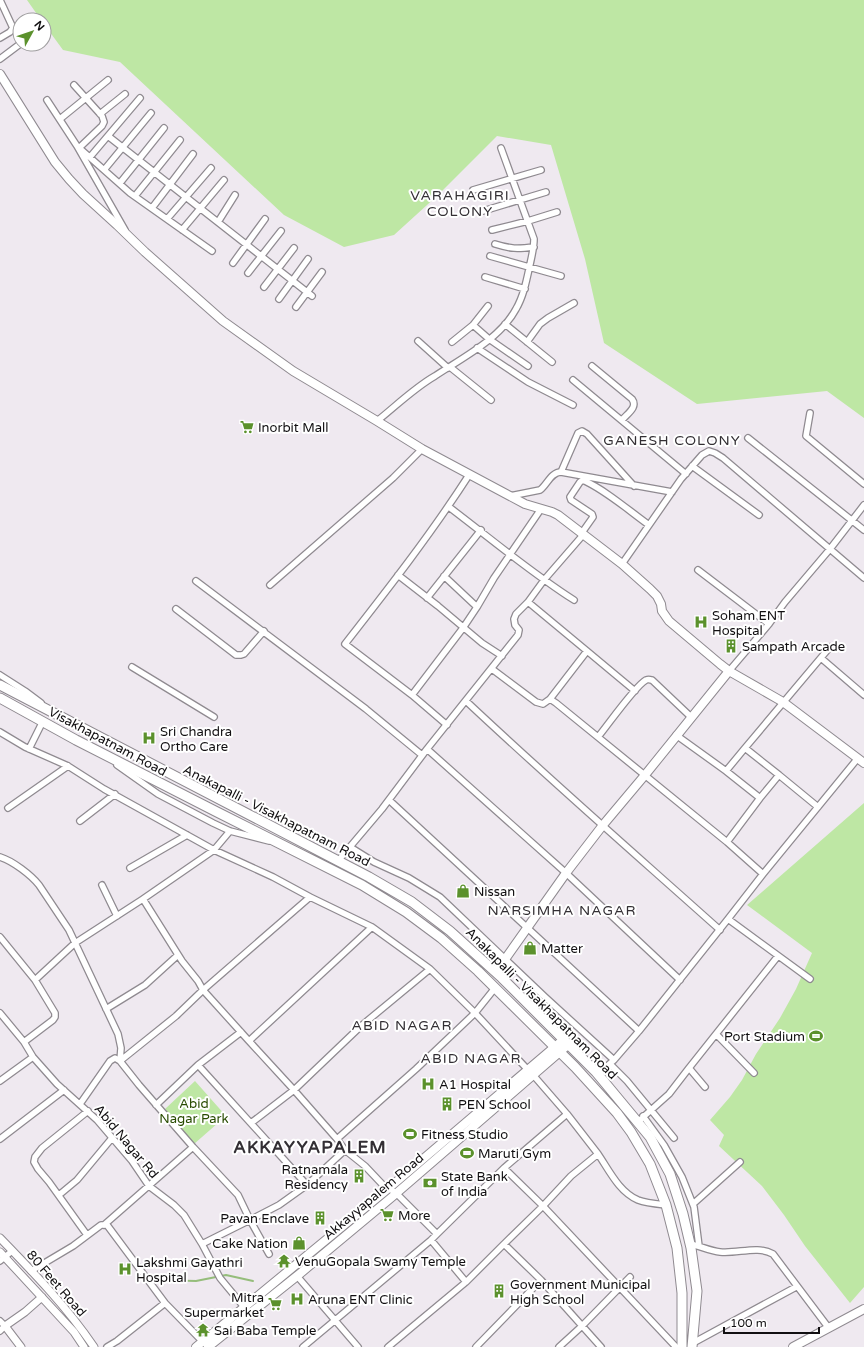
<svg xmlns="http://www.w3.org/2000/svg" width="864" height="1347" viewBox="0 0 864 1347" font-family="'Varela Round',sans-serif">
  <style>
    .green { fill: #bee7a4 }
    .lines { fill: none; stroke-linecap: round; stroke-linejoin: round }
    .stream { stroke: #95bd7b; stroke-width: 2 }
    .minor-casing { stroke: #8f8a90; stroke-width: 8 }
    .tertiary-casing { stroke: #8f8a90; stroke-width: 9 }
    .secondary-casing { stroke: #8f8a90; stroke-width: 10 }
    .primary-casing { stroke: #8f8a90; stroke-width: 11 }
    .minor { stroke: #fff; stroke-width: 5.5 }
    .tertiary { stroke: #fff; stroke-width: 7 }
    .secondary { stroke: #fff; stroke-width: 8 }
    .primary { stroke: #fff; stroke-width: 9 }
    .labels { text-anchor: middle; stroke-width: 4; stroke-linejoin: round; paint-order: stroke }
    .poi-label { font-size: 13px; fill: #110f11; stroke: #fff; text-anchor: start }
    .street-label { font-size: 13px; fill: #110f11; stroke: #fff }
    .park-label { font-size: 13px; fill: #284b01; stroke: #fff }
    .neighbourhood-label { font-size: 14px; letter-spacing: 1px; fill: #332f34; stroke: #fff }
    .district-label { font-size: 17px; font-weight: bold; letter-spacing: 1px; fill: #332f34; stroke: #fff }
  </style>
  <rect width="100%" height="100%" fill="#efe9f0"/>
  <path class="green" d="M27,0H864V418L827,391L697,404L604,343L585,259L551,145L497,136L438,195L394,235L344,247L284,215L120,62L63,50L44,24V20H41Z
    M864,803V1287L850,1303L805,1246L784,1215L762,1186L719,1146L724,1135L710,1120L730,1097L742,1080L756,1054L780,1018L796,989L812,953L747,905Z
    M195,1081L226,1116L194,1144L165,1109Z"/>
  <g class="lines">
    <path class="stream" d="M160,1280L196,1281L226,1275L253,1281"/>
    <g class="minor-casing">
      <path id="minor" d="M0,38L10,32L13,28L0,0
        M0,59L20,44
        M74,85L102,116L104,122L102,126L79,148
        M47,100L77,146L125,230
        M100,114L125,94
        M60,119L108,80
        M108,136L312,296
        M77,146L130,193L212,251
        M90,157L140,98
        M104,170L151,113
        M120,183L164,128
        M473,190L541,170
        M135,196L180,140
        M152,208L193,154
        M483,211L546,192
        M167,219L211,168
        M218,222L235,195
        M182,230L224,180
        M492,230L528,221L557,212
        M495,244C511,249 517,249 534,247
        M490,256L561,276
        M233,263L265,219
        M248,273L281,231
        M485,277L525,289
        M264,287L294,248
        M279,299L308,259
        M296,307L322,272
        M505,324L552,362
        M473,325L489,339L528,366
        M418,341L448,368
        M452,342L473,325L488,306
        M527,342L540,324L548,318L574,303
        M477,348L528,382L573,405
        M592,366L632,399C638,407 628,413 622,420
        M450,367L491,400
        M573,380L686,474
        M810,413L806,436L864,484
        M377,421C396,406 414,388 435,376C462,358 500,339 516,309C523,297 526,283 529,269C531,259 534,249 534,239L501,148
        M748,438L864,530
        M692,466L759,515
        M561,472L578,433L582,431L587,434L634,486
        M510,496L540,490C547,485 551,472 561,472L672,492
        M449,507C490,538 530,572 574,600
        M581,534L593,517L592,514L571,500L570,497L580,482L583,480C607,491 628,510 649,525
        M622,564L681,479L702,455L709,451L715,453L723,458L864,578
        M698,570L769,624
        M398,575L438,606L482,643L502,656
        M444,576L477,607
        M196,581L366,709L422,755
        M270,585L393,478L422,449
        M427,598L481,530
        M528,602L587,651
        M176,609L236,655H241L244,654L264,631
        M821,658L864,695
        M132,667L214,717
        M492,669L536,702L543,704L550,699L556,703L727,842L763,874
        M729,671L769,624L785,602L830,549L864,505
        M0,675L25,691L41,703
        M412,695L463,628L477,607L494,578L541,509
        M550,699L587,651L635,691
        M466,701C549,779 635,854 720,930
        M447,725L412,695L345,644C388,589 431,534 469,475
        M0,732L25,747L68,766L104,789L214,850L273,877L310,897
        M676,735L726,771L760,798L727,842
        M598,737C608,725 635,686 646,680C649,679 650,680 652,680L691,717
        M745,748L830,647
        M29,749L43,721
        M427,749L566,873L680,980
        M117,765L158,794L213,823L230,831L269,841
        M726,771L745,748L779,775
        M760,798L779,775L818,807
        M389,800L639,1031
        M8,808L68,766
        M80,821L115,794
        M350,847L374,862L409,878L440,897L545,997L614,1060
        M0,857C13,861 31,875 39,885L69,930L118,1034L121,1048L120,1061L115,1058L110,1061L80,1104
        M338,861L382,809L427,749L518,635L519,630L515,625L514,619L516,614L528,602L544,580L583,535
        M130,868L187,835
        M102,885L117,916
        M143,899L214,850L230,831
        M728,919L810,979
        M0,937L35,980L55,1013V1017L53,1020L24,1042
        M35,980L75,943L143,899L182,961L198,981L203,990L176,1016L120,1061L139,1085L193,1147L104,1225
        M495,988L475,1013L416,1069L337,1139L345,1150L365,1166L382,1184L396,1193L437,1234L504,1168L543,1206L676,1347
        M106,1009L145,985L178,955
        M0,1013L24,1042L33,1057L57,1084L97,1120L132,1161L149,1186L174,1205L184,1215L202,1244L220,1278L244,1307
        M241,1032L198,1065L307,1185
        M716,1034L754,1073
        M249,1041L203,990L310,897L372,927
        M610,1064L627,1081L674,1138
        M598,1074L614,1060L639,1031L728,919L763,874L858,758
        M0,1081L33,1057
        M705,1087L689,1068L778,956
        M156,1105L198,1065
        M643,1116L664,1145L682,1177L694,1207L699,1246
        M641,1119L669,1094L689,1068
        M251,1123L294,1090L249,1041L372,927L430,969
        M0,1139L64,1090
        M337,1139L294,1090L361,1026L430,969L475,1013L528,1070
        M193,1147L238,1195L250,1220L202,1244
        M598,1154C609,1170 619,1192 638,1200C646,1203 657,1204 666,1205
        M504,1168L567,1114L534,1076
        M59,1195L77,1180L112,1138
        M693,1204L740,1162
        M87,1235L49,1182L38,1169L34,1162L35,1157L42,1148L88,1111
        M504,1244L543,1206L571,1176L598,1154L567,1114
        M690,1244C700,1246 710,1251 720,1252C738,1254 757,1245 773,1254L828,1327
        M269,1254L250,1220L279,1205L307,1185L345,1150
        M0,1261L12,1251
        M31,1271L73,1246L101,1225H107L165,1303L204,1343
        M297,1276L358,1347
        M466,1282L504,1244L541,1280L601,1347
        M0,1321L5,1326L0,1331
        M693,1343L796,1287
        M107,1347L117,1341L165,1303
        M303,1347L431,1240
        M388,1347L466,1282L431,1240L437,1234
        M476,1347L541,1280
        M559,1347L582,1326L630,1277"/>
    </g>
    <g class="tertiary-casing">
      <path id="tertiary" d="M0,1238C33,1272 67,1307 94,1347
        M0,1252L74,1332L84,1347
        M21,1347L5,1326L25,1312L42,1297"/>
    </g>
    <g class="secondary-casing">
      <path id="secondary" d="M0,74L55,162L69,179L83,194L117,225L145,252L223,321L293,371L377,421L422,449L525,504L552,512L558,515L622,564L650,589L657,596L661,604L662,611L669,621L720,664L729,671L783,702L864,763
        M496,972L566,873L603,825L645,775L729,671
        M196,1347L389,1188L564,1039
        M208,1347L297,1276L392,1197L569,1044
        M793,1347L864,1309"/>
    </g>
    <g class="primary-casing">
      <path id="primary" d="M0,685L369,877L412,902L450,931L502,978L596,1072L650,1137L670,1174L683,1214L691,1248L697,1291L692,1347
        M0,698L76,740L217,812L362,885L406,912L441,938L478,971L575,1067L617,1113L631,1132L650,1164L666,1205L677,1248L682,1293V1347"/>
    </g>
    <use href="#minor" class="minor"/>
    <use href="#tertiary" class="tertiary"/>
    <use href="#secondary" class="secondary"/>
    <use href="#primary" class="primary"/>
  </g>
  <defs>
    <g id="supermarket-bare" transform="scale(1.08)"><path d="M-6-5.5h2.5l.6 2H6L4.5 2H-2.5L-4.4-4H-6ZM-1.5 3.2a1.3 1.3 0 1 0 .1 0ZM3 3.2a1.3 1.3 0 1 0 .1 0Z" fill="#5b912c" stroke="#fff" stroke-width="2.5" paint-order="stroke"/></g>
    <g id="hospital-bare" transform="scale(1.08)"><path d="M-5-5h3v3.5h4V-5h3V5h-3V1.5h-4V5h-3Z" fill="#5b912c" stroke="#fff" stroke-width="2.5" paint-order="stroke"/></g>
    <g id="building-bare" transform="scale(1.08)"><path d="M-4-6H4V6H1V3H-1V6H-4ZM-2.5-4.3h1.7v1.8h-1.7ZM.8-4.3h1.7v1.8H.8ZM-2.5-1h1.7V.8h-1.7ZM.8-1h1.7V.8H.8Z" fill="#5b912c" stroke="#fff" stroke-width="2.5" paint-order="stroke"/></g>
    <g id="shop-bare" transform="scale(1.08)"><path d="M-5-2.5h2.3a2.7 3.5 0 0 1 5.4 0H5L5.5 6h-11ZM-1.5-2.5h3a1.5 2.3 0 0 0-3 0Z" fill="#5b912c" stroke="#fff" stroke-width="2.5" paint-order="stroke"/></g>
    <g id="stadium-bare" transform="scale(1.08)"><path d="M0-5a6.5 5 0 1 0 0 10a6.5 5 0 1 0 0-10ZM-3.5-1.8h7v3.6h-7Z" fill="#5b912c" stroke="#fff" stroke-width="2.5" paint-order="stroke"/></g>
    <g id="bank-bare" transform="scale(1.08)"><path d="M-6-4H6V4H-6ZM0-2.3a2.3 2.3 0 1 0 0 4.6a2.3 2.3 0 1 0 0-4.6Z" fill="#5b912c" stroke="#fff" stroke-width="2.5" paint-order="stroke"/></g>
    <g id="temple-bare" transform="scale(1.08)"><path d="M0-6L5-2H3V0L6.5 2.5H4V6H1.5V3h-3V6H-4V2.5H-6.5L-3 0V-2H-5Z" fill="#5b912c" stroke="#fff" stroke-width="2.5" paint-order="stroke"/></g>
  </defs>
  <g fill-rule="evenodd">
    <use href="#supermarket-bare" x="247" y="427"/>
    <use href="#hospital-bare" x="701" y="622"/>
    <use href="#building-bare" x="731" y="646"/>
    <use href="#hospital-bare" x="149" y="738"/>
    <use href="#shop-bare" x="463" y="891"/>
    <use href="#shop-bare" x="530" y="948"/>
    <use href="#stadium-bare" x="816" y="1036"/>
    <use href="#hospital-bare" x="428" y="1084"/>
    <use href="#building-bare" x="447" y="1104"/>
    <use href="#stadium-bare" x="410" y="1134"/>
    <use href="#stadium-bare" x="467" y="1153"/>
    <use href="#building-bare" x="359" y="1176"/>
    <use href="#bank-bare" x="430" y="1183"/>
    <use href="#supermarket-bare" x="387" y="1215"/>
    <use href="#building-bare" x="320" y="1218"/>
    <use href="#shop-bare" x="299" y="1243"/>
    <use href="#temple-bare" x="284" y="1261"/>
    <use href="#hospital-bare" x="125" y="1269"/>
    <use href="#building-bare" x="499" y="1291"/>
    <use href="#hospital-bare" x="297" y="1299"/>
    <use href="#supermarket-bare" x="275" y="1304"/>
    <use href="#temple-bare" x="203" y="1330"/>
  </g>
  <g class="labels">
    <g class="poi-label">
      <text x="258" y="432">Inorbit Mall</text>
      <text x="712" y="620">Soham ENT<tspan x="712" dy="15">Hospital</tspan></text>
      <text x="742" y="651">Sampath Arcade</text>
      <text x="160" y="736">Sri Chandra<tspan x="160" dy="15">Ortho Care</tspan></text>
      <text x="474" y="896">Nissan</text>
      <text x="541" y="953">Matter</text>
      <text x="805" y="1041" text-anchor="end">Port Stadium</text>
      <text x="439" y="1089">A1 Hospital</text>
      <text x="458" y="1109">PEN School</text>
      <text x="421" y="1139">Fitness Studio</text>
      <text x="478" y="1158">Maruti Gym</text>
      <text x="348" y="1174" text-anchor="end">Ratnamala<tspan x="348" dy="15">Residency</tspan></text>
      <text x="441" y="1181">State Bank<tspan x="441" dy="15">of India</tspan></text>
      <text x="398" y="1220">More</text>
      <text x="309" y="1223" text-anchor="end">Pavan Enclave</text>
      <text x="288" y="1248" text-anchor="end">Cake Nation</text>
      <text x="295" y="1266">VenuGopala Swamy Temple</text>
      <text x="136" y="1267">Lakshmi Gayathri<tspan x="136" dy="15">Hospital</tspan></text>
      <text x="510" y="1289">Government Municipal<tspan x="510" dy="15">High School</tspan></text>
      <text x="264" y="1302" text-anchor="end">Mitra<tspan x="264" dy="15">Supermarket</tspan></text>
      <text x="308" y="1304">Aruna ENT Clinic</text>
      <text x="214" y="1335">Sai Baba Temple</text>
    </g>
    <g class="street-label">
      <text transform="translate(108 741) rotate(28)" y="5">Visakhapatnam Road</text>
      <text transform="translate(277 815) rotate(27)" y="5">Anakapalli - Visakhapatnam Road</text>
      <text transform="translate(542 1003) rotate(45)" y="5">Anakapalli - Visakhapatnam Road</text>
      <text transform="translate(127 1141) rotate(50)" y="5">Abid Nagar Rd</text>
      <text transform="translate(373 1196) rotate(-40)" y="5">Akkayyapalem Road</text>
      <text transform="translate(57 1283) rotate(49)" y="5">80 Feet Road</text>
    </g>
    <g class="park-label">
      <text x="194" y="1108">Abid<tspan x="194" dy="15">Nagar Park</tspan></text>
    </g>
    <g class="neighbourhood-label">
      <text x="460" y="200">VARAHAGIRI<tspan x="460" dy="16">COLONY</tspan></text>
      <text x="672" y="445">GANESH COLONY</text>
      <text x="562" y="915">NARSIMHA NAGAR</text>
      <text x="402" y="1030">ABID NAGAR</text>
      <text x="471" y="1063">ABID NAGAR</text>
    </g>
    <g class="district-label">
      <text x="310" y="1153">AKKAYYAPALEM</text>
    </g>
  </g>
  <g transform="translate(32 32) rotate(50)"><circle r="19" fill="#ffffff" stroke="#a09fa0"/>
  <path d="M0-3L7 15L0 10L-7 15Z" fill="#5b912c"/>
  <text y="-6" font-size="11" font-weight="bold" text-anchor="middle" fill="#110f11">N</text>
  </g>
  <path d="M724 1327v6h95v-6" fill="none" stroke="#110f11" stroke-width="2"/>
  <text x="730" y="1327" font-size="12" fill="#110f11" stroke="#ffffff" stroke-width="3" paint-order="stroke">100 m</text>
</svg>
